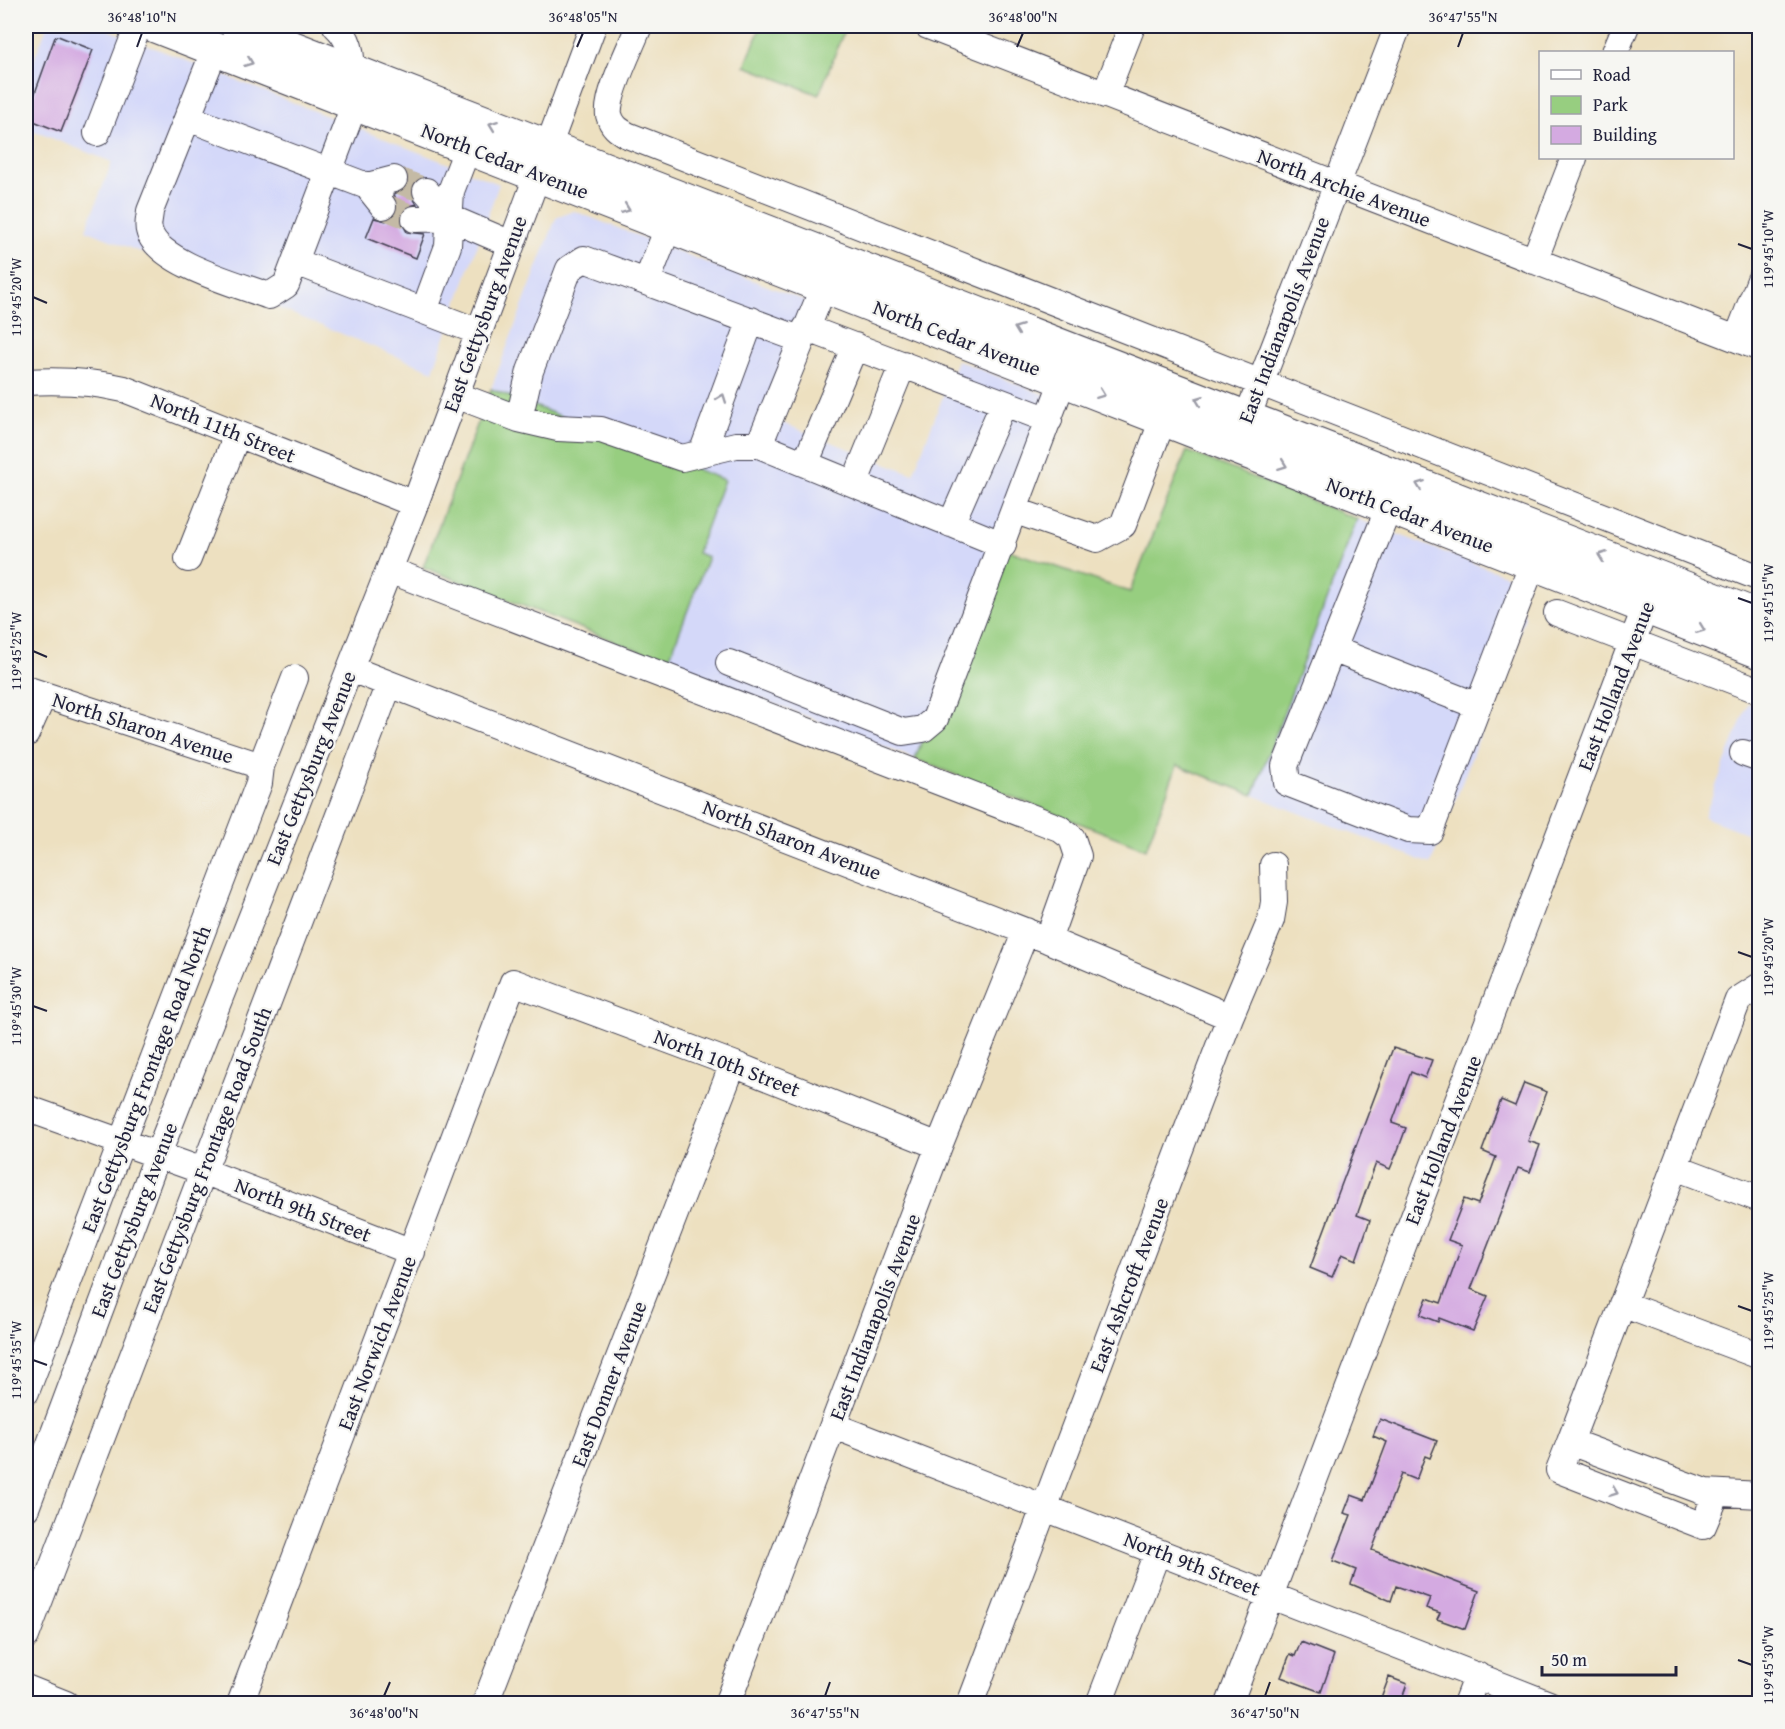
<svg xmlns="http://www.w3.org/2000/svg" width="1785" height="1729" viewBox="0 0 1785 1729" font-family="'Gentium Book Plus',serif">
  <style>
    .built { fill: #d4d8f9 }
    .green { fill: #97ce80; stroke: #5c785e; stroke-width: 1.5 }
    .building { fill: #d4aae1 }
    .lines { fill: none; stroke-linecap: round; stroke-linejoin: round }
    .minor-tunnel { stroke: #c4baa5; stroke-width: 26; stroke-dasharray: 26 13; stroke-linecap: butt }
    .minor-casing { stroke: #403e4f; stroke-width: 28 }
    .major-casing { stroke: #403e4f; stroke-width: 35 }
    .minor { stroke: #fff; stroke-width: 26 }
    .major { stroke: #fff; stroke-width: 33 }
    .oneway { stroke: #9c9ca7 }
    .ticks { fill: none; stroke: #22223b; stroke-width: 2 }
    .labels { text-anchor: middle; stroke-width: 4.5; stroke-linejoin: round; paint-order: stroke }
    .street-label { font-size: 21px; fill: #22223b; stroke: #f6f6f2 }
    .neatline { fill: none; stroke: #22223b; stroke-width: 2 }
    .ticks-label { font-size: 15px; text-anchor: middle; fill: #22223b }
  </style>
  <rect width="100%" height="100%" fill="#f6f6f2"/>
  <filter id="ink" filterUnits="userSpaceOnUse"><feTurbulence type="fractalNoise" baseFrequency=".0167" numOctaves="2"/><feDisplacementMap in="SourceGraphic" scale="12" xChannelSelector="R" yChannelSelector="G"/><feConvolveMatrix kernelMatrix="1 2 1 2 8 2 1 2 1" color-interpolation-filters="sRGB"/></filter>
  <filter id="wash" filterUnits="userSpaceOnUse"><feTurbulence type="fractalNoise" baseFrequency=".008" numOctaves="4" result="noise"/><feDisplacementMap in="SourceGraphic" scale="24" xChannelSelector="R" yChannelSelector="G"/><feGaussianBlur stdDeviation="1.35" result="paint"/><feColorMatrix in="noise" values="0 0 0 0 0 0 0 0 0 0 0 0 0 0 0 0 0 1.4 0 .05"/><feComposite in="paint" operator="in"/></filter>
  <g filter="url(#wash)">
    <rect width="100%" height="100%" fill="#ede0c0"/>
    <path class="built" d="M47,26H99L499,184L433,371L86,230L112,162L26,128V80Z
      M574,211L806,301L762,415L913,474L957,360L1053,398L915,759L668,662L708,558L696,553L724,480L491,389L556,218Z
      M1357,519L1513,578L1525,617L1431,864L1253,795Z
      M1748,703L1759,708V838L1704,817Z"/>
    <path class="green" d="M761,26H846L819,95L745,66Z
      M491,389L724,480L697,553L708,557L668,662L423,567Z
      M1187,451L1357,519L1253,795L1177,765L1146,849L915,759L996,546L1130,592Z"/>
    <g id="blocks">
      <path class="building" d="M58,36L93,50L61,132L26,118L55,37Z
        M406,171L422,177L412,187L411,195L417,204L407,207L400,219L407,232L425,234L416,258L366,238L374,218L386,221L397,212L398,204L394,194L404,190L408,184Z
        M1393,1048L1432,1060L1425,1078L1411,1072L1392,1123L1406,1128L1398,1150L1390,1169L1376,1163L1357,1215L1370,1220L1356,1260L1342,1254L1332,1277L1310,1268Z
        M1524,1083L1547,1092L1528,1141L1540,1145L1530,1172L1518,1168L1471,1289L1488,1296L1473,1331L1439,1318L1438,1322L1420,1315L1427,1298L1441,1303L1462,1245L1448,1240L1464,1199L1478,1204L1492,1168L1496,1157L1482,1151L1501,1100L1515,1106Z
        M1380,1419L1437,1441L1430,1458L1425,1456L1416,1480L1401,1474L1372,1550L1479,1591L1465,1629L1437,1619L1440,1613L1426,1608L1430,1598L1396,1586L1391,1601L1351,1584L1356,1570L1333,1561L1351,1515L1344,1513L1351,1495L1365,1500L1387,1442L1373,1436Z
        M1301,1642L1334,1655L1321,1692L1281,1677L1290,1654L1295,1656Z
        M1389,1677L1407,1684L1400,1704H1379Z"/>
    </g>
  </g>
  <g filter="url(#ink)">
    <use href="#blocks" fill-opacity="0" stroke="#403e4f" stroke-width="1.5"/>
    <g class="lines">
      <path class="minor-tunnel" d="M394,179L426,191
        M383,206L415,219"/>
      <g class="minor-casing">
        <path id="minor" d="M336,26C350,39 351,52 352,70
          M639,26C632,45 606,95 609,115C612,126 618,130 627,135L1760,578
          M928,26L1760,348
          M215,49L150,211C150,216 147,225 149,230C156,263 240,285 269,296L286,285L355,103
          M1615,52L1626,26
          M1105,95L1132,26
          M188,118L367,186L394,179
          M97,133L138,26
          M380,191L367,186L383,206
          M426,191L450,218L441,215
          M415,219L450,218L511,244
          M1534,261L1574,158
          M296,262L479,332
          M647,281L669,225
          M424,311L448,246L451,191L468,147
          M806,328L1049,420
          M1737,339L1760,280
          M26,382C60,380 90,381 124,389L415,504
          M456,395L519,419L558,428L601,430L682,458L736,445H759L1003,545
          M519,419L530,371L569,269L584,259L802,340
          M1240,436L1398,26
          M759,445L824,286
          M702,453L751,320
          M805,464L855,346
          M854,484L903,364
          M1389,507L1285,766L1287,783L1408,830L1430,831L1533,563
          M1016,511L1097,539L1123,525L1163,419
          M951,524L1004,403
          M188,559L237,435
          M389,570L1059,828L1072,838L1078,856L1048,940
          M1557,613L1760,691
          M1332,649L1478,706
          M729,663L903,732L923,729L935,719L1063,380
          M351,669L1048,940L1230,1017
          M26,689L261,766
          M26,734L43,696
          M1743,753L1760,759
          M1760,986L1738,1000L1570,1442L1705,1492L1760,1495
          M26,1108L203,1171L412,1252
          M1675,1167L1760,1199
          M1622,1304L1760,1356
          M26,1392L259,783L261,766L295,678
          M834,1426L1549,1704
          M1570,1442L1559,1470L1703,1526L1717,1493
          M26,1508L158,1154L415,504L593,26
          M26,1636L389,684
          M26,1688L66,1704
          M240,1704L513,982L733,1064L939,1146
          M485,1704L733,1064
          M727,1704L939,1146L1026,931
          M970,1704L1230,1017L1271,920L1274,902L1273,865
          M1099,1704L1157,1553
          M1229,1704L1652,590
          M1466,1704L1477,1675"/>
      </g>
      <g class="major-casing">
        <path id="major" d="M155,26L1760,652
          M237,26L1760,617"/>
      </g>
      <use href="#minor" class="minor"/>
      <use href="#major" class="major"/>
    </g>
    <defs><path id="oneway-chevron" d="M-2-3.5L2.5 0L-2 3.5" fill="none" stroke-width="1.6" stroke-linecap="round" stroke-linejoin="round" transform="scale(1.5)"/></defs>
    <g class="oneway">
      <use href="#oneway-chevron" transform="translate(249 62) rotate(21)"/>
      <use href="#oneway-chevron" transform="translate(493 125) rotate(-159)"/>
      <use href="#oneway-chevron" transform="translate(626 209) rotate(21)"/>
      <use href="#oneway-chevron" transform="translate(1018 329) rotate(-159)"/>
      <use href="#oneway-chevron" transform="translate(1101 394) rotate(21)"/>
      <use href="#oneway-chevron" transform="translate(722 398) rotate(-70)"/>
      <use href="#oneway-chevron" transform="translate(1199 400) rotate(-159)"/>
      <use href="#oneway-chevron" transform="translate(1283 465) rotate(21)"/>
      <use href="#oneway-chevron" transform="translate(1420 485) rotate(-159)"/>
      <use href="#oneway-chevron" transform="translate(1602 556) rotate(-159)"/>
      <use href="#oneway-chevron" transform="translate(1701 629) rotate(21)"/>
      <use href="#oneway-chevron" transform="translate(1614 1492) rotate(21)"/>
    </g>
  </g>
  <path class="ticks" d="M137,47L142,33M577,47L583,33M1017,47L1023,33M1458,47L1463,33M1738,244L1752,249M33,297L47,303M1738,598L1752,603M33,651L47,657M1738,952L1752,957M33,1006L47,1011M1738,1306L1752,1311M33,1360L47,1365M1738,1660L1752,1665M384,1696L390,1682M825,1696L830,1682M1265,1696L1270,1682"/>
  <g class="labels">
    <g class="street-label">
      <text transform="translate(505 161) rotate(21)" y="7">North Cedar Avenue</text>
      <text transform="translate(1344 188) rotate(21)" y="7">North Archie Avenue</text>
      <text transform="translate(485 314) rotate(-70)" y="7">East Gettysburg Avenue</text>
      <text transform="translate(1284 320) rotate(-69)" y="7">East Indianapolis Avenue</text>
      <text transform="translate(957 338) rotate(21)" y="7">North Cedar Avenue</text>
      <text transform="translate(223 428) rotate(22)" y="7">North 11th Street</text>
      <text transform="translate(1410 515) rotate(21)" y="7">North Cedar Avenue</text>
      <text transform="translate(1616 686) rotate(-69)" y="7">East Holland Avenue</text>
      <text transform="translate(143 728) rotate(18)" y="7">North Sharon Avenue</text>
      <text transform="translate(311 768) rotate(-68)" y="7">East Gettysburg Avenue</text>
      <text transform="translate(792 840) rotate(21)" y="7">North Sharon Avenue</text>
      <text transform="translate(727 1063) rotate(21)" y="7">North 10th Street</text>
      <text transform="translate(146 1079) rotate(-69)" y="7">East Gettysburg Frontage Road North</text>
      <text transform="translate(1443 1140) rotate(-69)" y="7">East Holland Avenue</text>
      <text transform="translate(207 1160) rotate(-69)" y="7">East Gettysburg Frontage Road South</text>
      <text transform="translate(303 1210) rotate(21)" y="7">North 9th Street</text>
      <text transform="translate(134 1220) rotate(-69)" y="7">East Gettysburg Avenue</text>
      <text transform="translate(1129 1285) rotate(-69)" y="7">East Ashcroft Avenue</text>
      <text transform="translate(875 1317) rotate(-69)" y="7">East Indianapolis Avenue</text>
      <text transform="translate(377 1343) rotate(-69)" y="7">East Norwich Avenue</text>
      <text transform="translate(609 1384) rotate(-69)" y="7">East Donner Avenue</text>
      <text transform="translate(1192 1564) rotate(21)" y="7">North 9th Street</text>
    </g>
  </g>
  <rect width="1785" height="1729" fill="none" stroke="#f6f6f2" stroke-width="66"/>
  <rect x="1539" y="51" width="195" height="108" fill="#f6f6f2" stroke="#a1a1a9" stroke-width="1.5"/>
  <rect x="1551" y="70" width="30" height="9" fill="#ffffff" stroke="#a1a1a9" stroke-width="1.5"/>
  <text x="1593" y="81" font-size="18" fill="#22223b">Road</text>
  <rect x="1551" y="96" width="30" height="18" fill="#97ce80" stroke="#a1a1a9" stroke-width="1.5"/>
  <text x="1593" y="111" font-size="18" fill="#22223b">Park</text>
  <rect x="1551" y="126" width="30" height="18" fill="#d4aae1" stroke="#a1a1a9" stroke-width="1.5"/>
  <text x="1593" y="141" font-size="18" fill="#22223b">Building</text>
  <path d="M1542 1666v9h134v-9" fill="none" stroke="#22223b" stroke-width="3"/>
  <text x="1551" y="1666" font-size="18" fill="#22223b" stroke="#f6f6f2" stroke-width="4.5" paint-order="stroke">50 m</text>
  <rect x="33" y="33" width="1719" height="1663" class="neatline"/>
  <g class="ticks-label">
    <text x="142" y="22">36°48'10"N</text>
    <text x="583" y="22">36°48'05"N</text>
    <text x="1023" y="22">36°48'00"N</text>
    <text x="1463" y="22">36°47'55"N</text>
    <text transform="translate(1768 249) rotate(-90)" y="5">119°45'10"W</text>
    <text transform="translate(16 297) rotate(-90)" y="5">119°45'20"W</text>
    <text transform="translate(1768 603) rotate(-90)" y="5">119°45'15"W</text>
    <text transform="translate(16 651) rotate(-90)" y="5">119°45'25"W</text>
    <text transform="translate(1768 957) rotate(-90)" y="5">119°45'20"W</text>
    <text transform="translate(16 1006) rotate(-90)" y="5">119°45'30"W</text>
    <text transform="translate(1768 1311) rotate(-90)" y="5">119°45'25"W</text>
    <text transform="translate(16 1360) rotate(-90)" y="5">119°45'35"W</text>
    <text transform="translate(1768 1665) rotate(-90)" y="5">119°45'30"W</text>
    <text x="384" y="1718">36°48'00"N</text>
    <text x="825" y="1718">36°47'55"N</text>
    <text x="1265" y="1718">36°47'50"N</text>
  </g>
</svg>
